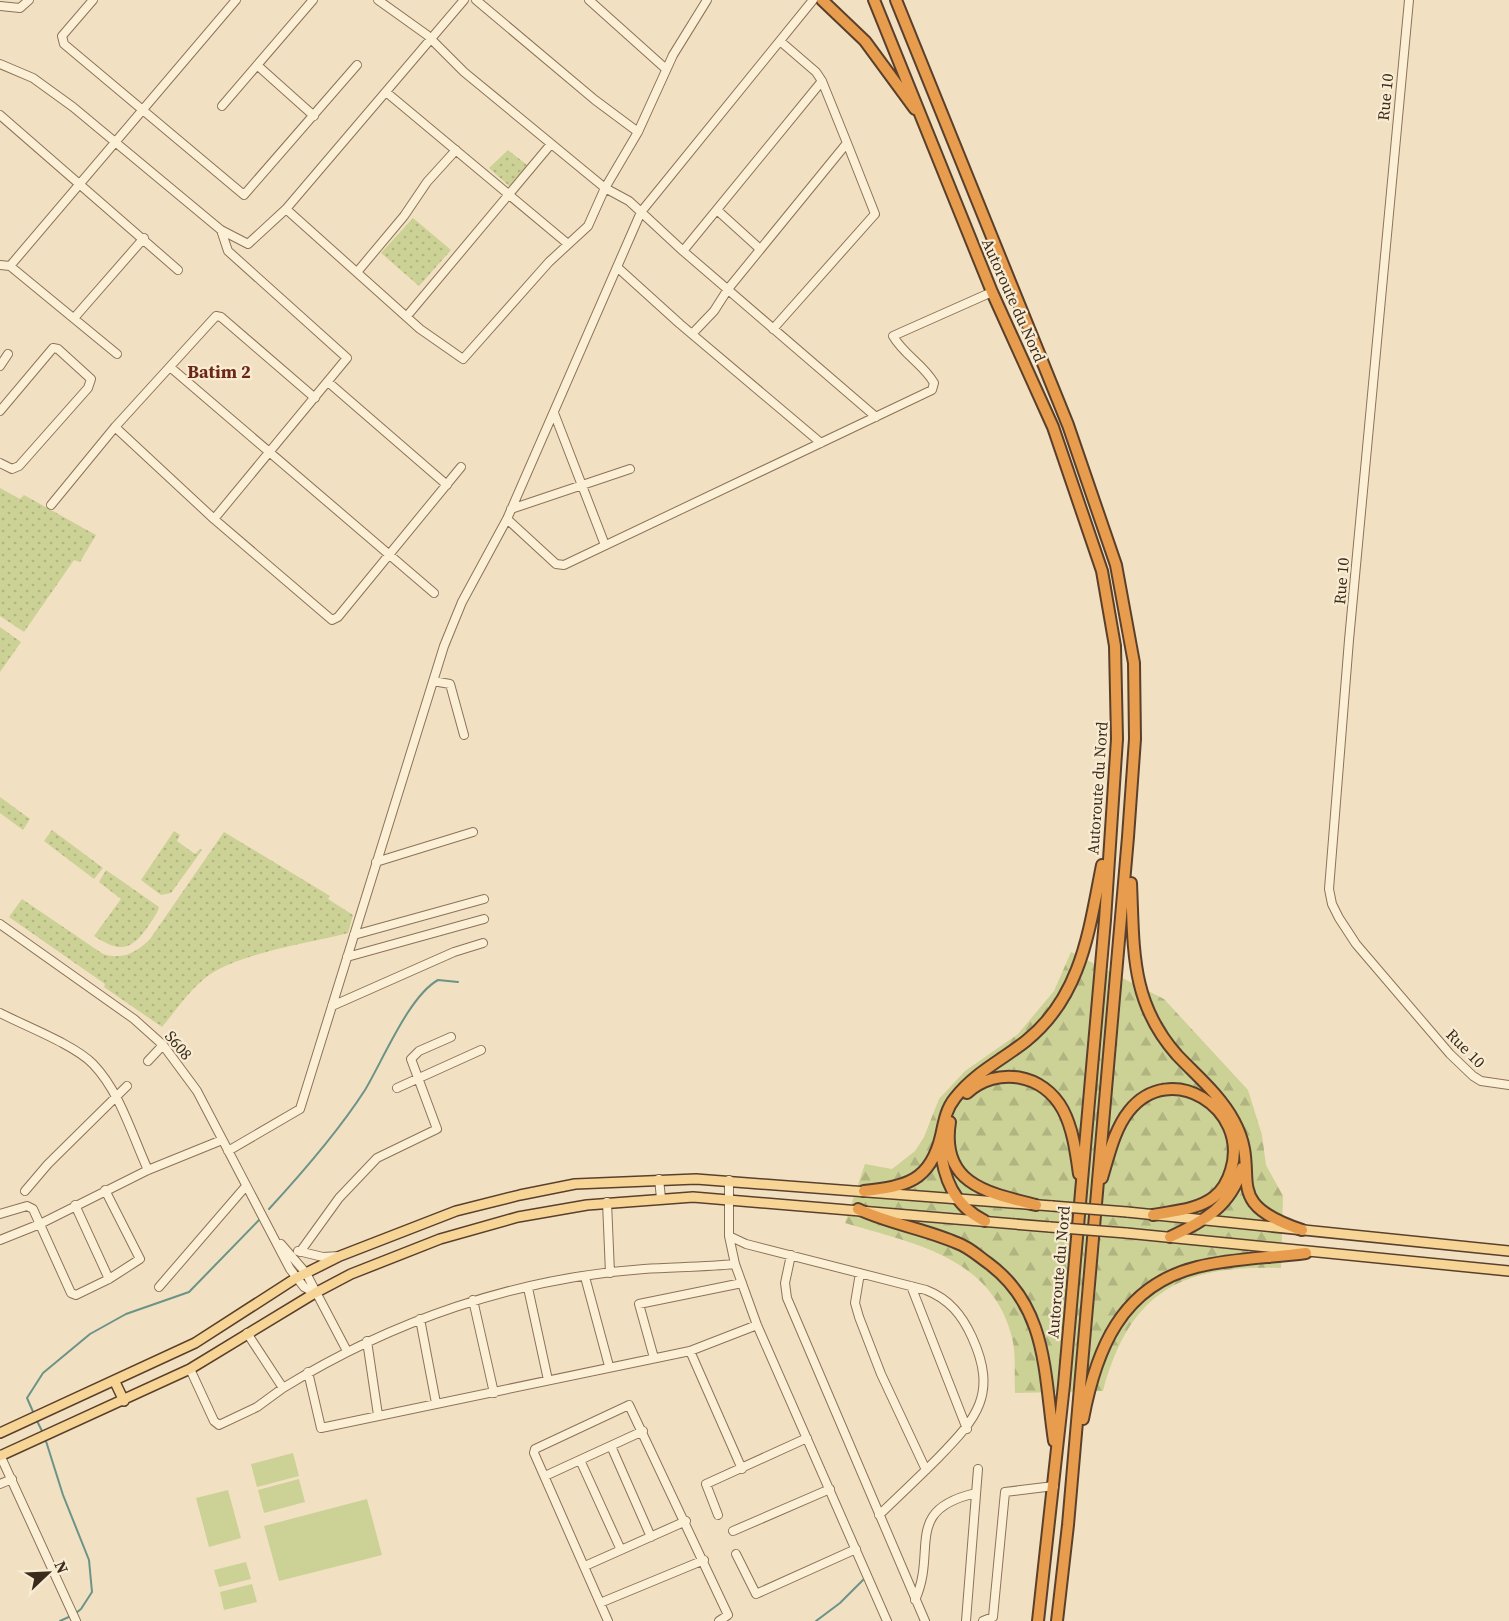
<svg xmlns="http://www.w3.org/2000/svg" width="1509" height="1621" viewBox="0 0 1509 1621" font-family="'Source Serif 4',serif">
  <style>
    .grass { fill: url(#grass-dots) }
    .forest { fill: url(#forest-firs) }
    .park { fill: #ccd195 }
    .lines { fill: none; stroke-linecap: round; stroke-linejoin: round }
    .stream { stroke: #6b9387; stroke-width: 2 }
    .minor-casing { stroke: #8d7258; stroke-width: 10 }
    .major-casing { stroke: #5a402c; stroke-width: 12 }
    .highway-casing { stroke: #5a402c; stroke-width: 14 }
    .minor { stroke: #fbefd6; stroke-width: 8 }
    .major { stroke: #f7d597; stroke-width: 9 }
    .highway { stroke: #e79d4d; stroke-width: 10 }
    .major-bridge-casing { stroke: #5a402c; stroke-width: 12; stroke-linecap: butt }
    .major-bridge { stroke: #f7d597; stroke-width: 9 }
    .labels { text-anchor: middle; stroke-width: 4.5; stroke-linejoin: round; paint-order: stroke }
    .street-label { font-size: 16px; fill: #3c2b1d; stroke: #f8ecd3 }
    .neighbourhood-label { font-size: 18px; font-weight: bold; fill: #6c2719; stroke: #f8ecd3 }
  </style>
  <defs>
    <pattern id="grass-dots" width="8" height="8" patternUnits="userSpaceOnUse" patternTransform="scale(1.5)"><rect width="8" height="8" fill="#ccd195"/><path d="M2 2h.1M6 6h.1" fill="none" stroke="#b0b480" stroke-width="1.8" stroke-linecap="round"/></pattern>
    <pattern id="forest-firs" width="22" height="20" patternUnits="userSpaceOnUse" patternTransform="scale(1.5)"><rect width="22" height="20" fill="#ccd195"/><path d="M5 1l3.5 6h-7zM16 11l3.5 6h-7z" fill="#b0b480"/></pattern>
  </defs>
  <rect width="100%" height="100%" fill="#f1e1c2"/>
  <path class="grass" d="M508,150L527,165L509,186L489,168Z
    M413,218L451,250L419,286L381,253Z
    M0,488L20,499L24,495L96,535L80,562L74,560L24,632L0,616Z
    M0,627L21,642L0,672Z
    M0,797L30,819L23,830L0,813Z
    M52,830L103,868L94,879L44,841Z
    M174,831L180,835L177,841L195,854L200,849L202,850L171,893L161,895L141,880Z
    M224,832L330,896L328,899L353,915L348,933C309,943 241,953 209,975C190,989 177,1009 162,1027L104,987L105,984L9,917L22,899L103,954C123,960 136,953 150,939Z
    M106,870L159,907C157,915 151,921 147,928C129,953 118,951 94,936L121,899L99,882Z"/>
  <path class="forest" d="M1071,952L1164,999L1248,1090L1262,1135L1266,1165L1283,1196L1281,1268C1181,1265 1130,1291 1103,1391L1015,1393C1014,1377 1016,1358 1013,1342C995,1258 916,1244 845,1223L865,1164L892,1169L915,1151L924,1137L939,1099L965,1071L1018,1034L1054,991Z"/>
  <path class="park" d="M293,1453L299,1476L257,1487L251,1464Z
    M299,1479L305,1502L264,1513L258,1490Z
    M228,1490L241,1538L209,1547L196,1498Z
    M367,1499L382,1555L279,1581L264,1526Z
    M246,1562L251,1579L219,1587L214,1570Z
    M252,1584L257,1602L224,1610L220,1592Z"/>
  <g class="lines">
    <path class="stream" d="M269,1209C303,1172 338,1132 365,1090C383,1060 409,996 438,980L458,982
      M34,1414L27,1398L43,1373L90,1334L126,1314L189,1292L260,1219
      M36,1419L43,1433
      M45,1438L63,1495L89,1560L92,1592L81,1609L76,1613
      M60,1621L71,1616
      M816,1621L840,1603L864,1579"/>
    <g class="minor-casing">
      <path id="minor" d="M93,0L62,36L64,44L244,195L357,65
        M378,0L427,35L464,72L605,188L629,201L641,212L813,0
        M476,0L595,100L638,132
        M589,0L666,69
        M1409,0L1349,640L1329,889L1332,904L1339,918L1356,944L1450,1054L1473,1076L1481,1081L1509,1085
        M0,6L20,8L29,0
        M780,41L816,72L822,81L847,143
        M0,64L33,78L73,107L221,230L248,244L286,209L464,0
        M257,65L314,116
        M822,81L683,251L876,417
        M386,92L568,244
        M222,106L313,0
        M0,115L178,270
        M286,209L420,329L463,359L549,262L588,226L605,188L638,132L673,55L707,0
        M717,210L760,249
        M0,265L10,266L236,0
        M10,266L117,354
        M617,267L680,324L821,443
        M358,271L404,216L427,182L456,150
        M407,316L551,144
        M75,317L144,238
        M692,334L714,311L728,289L847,143L875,214L773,329
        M0,366L8,354
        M170,367L434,593
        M328,382L447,485
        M0,411L53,348L58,349L91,379L88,388L19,466L12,469L0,463
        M554,413L605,545
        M115,427L214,519L332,620L338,617L461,467
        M51,505L115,427L216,316L221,317L315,398
        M511,509L630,469
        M214,519L347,358L228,251L221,230
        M507,519L556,564L564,565L932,390L934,383C924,365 904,355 893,336L992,292
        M433,681L450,684L464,735
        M376,862L473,832
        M0,924L134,1019L163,1045L197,1091L290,1269L304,1287L315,1293
        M354,935L484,899
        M347,957L484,919
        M332,1006L454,952L483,943
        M0,1013C25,1026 75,1045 93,1064C120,1092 132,1135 148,1170
        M148,1061L163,1045
        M397,1088L481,1050
        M228,1151L300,1109L444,646L462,602L507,519L641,212L683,251
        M659,1179L661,1198
        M729,1180V1236L746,1244L926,1290C949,1299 962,1315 972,1337C998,1394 977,1418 938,1458C919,1477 899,1496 879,1515
        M25,1191L48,1164L127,1086
        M607,1202L610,1273
        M75,1205L109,1279
        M0,1214L27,1206L33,1209L71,1293L76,1295L109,1279L140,1259L105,1190
        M729,1236L735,1264L757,1325L887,1621
        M0,1240L40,1224L148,1170L222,1140
        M281,1244L306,1273L347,1351
        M298,1251L323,1257L339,1256
        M300,1252L339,1198L377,1158L437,1129L411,1059L419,1051L451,1037
        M791,1255L785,1283L787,1298L925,1621
        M860,1273L855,1303L859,1317L881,1374L926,1470
        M585,1277L609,1366
        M911,1286L967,1429
        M159,1287L246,1186
        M528,1288L548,1380
        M473,1300L494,1393
        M420,1319L436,1403
        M247,1333L283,1388C392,1321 515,1278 644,1269C674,1267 705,1267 735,1264
        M367,1341L378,1415
        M690,1351L742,1469
        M654,1358L639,1304L742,1283
        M190,1369L214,1421L219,1425L257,1407L283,1388
        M308,1372L321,1428L690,1351L757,1325
        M611,1446L651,1537
        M0,1455L76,1621
        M580,1460L621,1550
        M545,1476L643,1431
        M0,1484L12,1479
        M718,1515L706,1484L807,1438
        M733,1531L830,1489
        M736,1554L756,1594L856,1549
        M585,1566L686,1521
        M915,1600C938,1550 902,1510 976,1493
        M600,1603L704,1560
        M608,1621L534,1453L535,1449L629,1405L728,1615L719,1621
        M966,1621L978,1469
        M983,1621L993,1617L1005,1492L1054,1486"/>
    </g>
    <g class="major-casing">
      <path id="major" d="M1127,1212L1509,1251
        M1126,1233L1509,1271
        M115,1382L124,1401
        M0,1433L195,1343L296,1278L340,1256L456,1211L520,1195L575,1184L696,1179L1052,1206
        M0,1456L190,1369L315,1293L351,1274L440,1239L518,1217L587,1205L693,1197L1050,1227"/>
    </g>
    <g class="highway-casing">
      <path id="highway" d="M822,0L865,41L915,109
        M874,0L992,292L1053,427L1102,571L1115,646L1117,739L1105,920L1064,1385L1038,1621
        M896,0L1068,425L1116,565L1134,663L1135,739L1128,837L1068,1525L1057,1621
        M1131,883C1134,949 1130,1002 1177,1055C1197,1076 1220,1095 1234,1121C1264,1176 1216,1201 1302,1230
        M967,1093C997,1066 1043,1073 1063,1110C1073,1129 1076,1153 1079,1174
        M950,1122C940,1184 988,1193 1036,1205
        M940,1144C943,1178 954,1206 985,1221
        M1102,1178C1109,1155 1114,1130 1129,1111C1170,1059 1250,1108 1231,1170C1228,1180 1223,1190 1214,1197C1197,1210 1174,1211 1153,1215
        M864,1191C906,1186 930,1182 941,1136C944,1122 946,1109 955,1098C974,1073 1002,1060 1026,1041C1082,996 1089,930 1102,865
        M858,1209C890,1224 925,1229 957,1243C969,1247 978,1256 988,1263C1048,1307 1044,1374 1054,1441
        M1170,1237C1203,1222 1231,1206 1242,1168
        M1083,1419C1096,1350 1121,1286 1197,1267C1233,1258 1270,1258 1306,1253"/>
    </g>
    <use href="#minor" class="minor"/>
    <use href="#major" class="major"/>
    <use href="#highway" class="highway"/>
    <g class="major-bridge-casing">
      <path id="major-bridge" d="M1052,1206L1127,1212
        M1050,1227L1126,1233"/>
    </g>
    <use href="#major-bridge" class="major-bridge"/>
  </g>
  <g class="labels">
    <g class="street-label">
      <text transform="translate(1385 97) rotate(-84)" y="6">Rue 10</text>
      <text transform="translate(1014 300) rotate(66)" y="6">Autoroute du Nord</text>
      <text transform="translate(1341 581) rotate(-85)" y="6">Rue 10</text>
      <text transform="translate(1097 788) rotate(-86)" y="6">Autoroute du Nord</text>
      <text transform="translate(179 1045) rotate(50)" y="6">S608</text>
      <text transform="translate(1466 1048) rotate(45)" y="6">Rue 10</text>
      <text transform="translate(1058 1272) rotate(-85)" y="6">Autoroute du Nord</text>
    </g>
    <g class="neighbourhood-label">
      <text x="219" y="378">Batim 2</text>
    </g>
  </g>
  <g transform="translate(48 1573) rotate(67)" stroke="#f8ecd3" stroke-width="4.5" paint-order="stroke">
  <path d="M0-4.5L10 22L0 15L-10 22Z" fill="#3c2b1d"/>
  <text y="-9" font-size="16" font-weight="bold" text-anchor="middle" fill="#3c2b1d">N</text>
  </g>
</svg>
